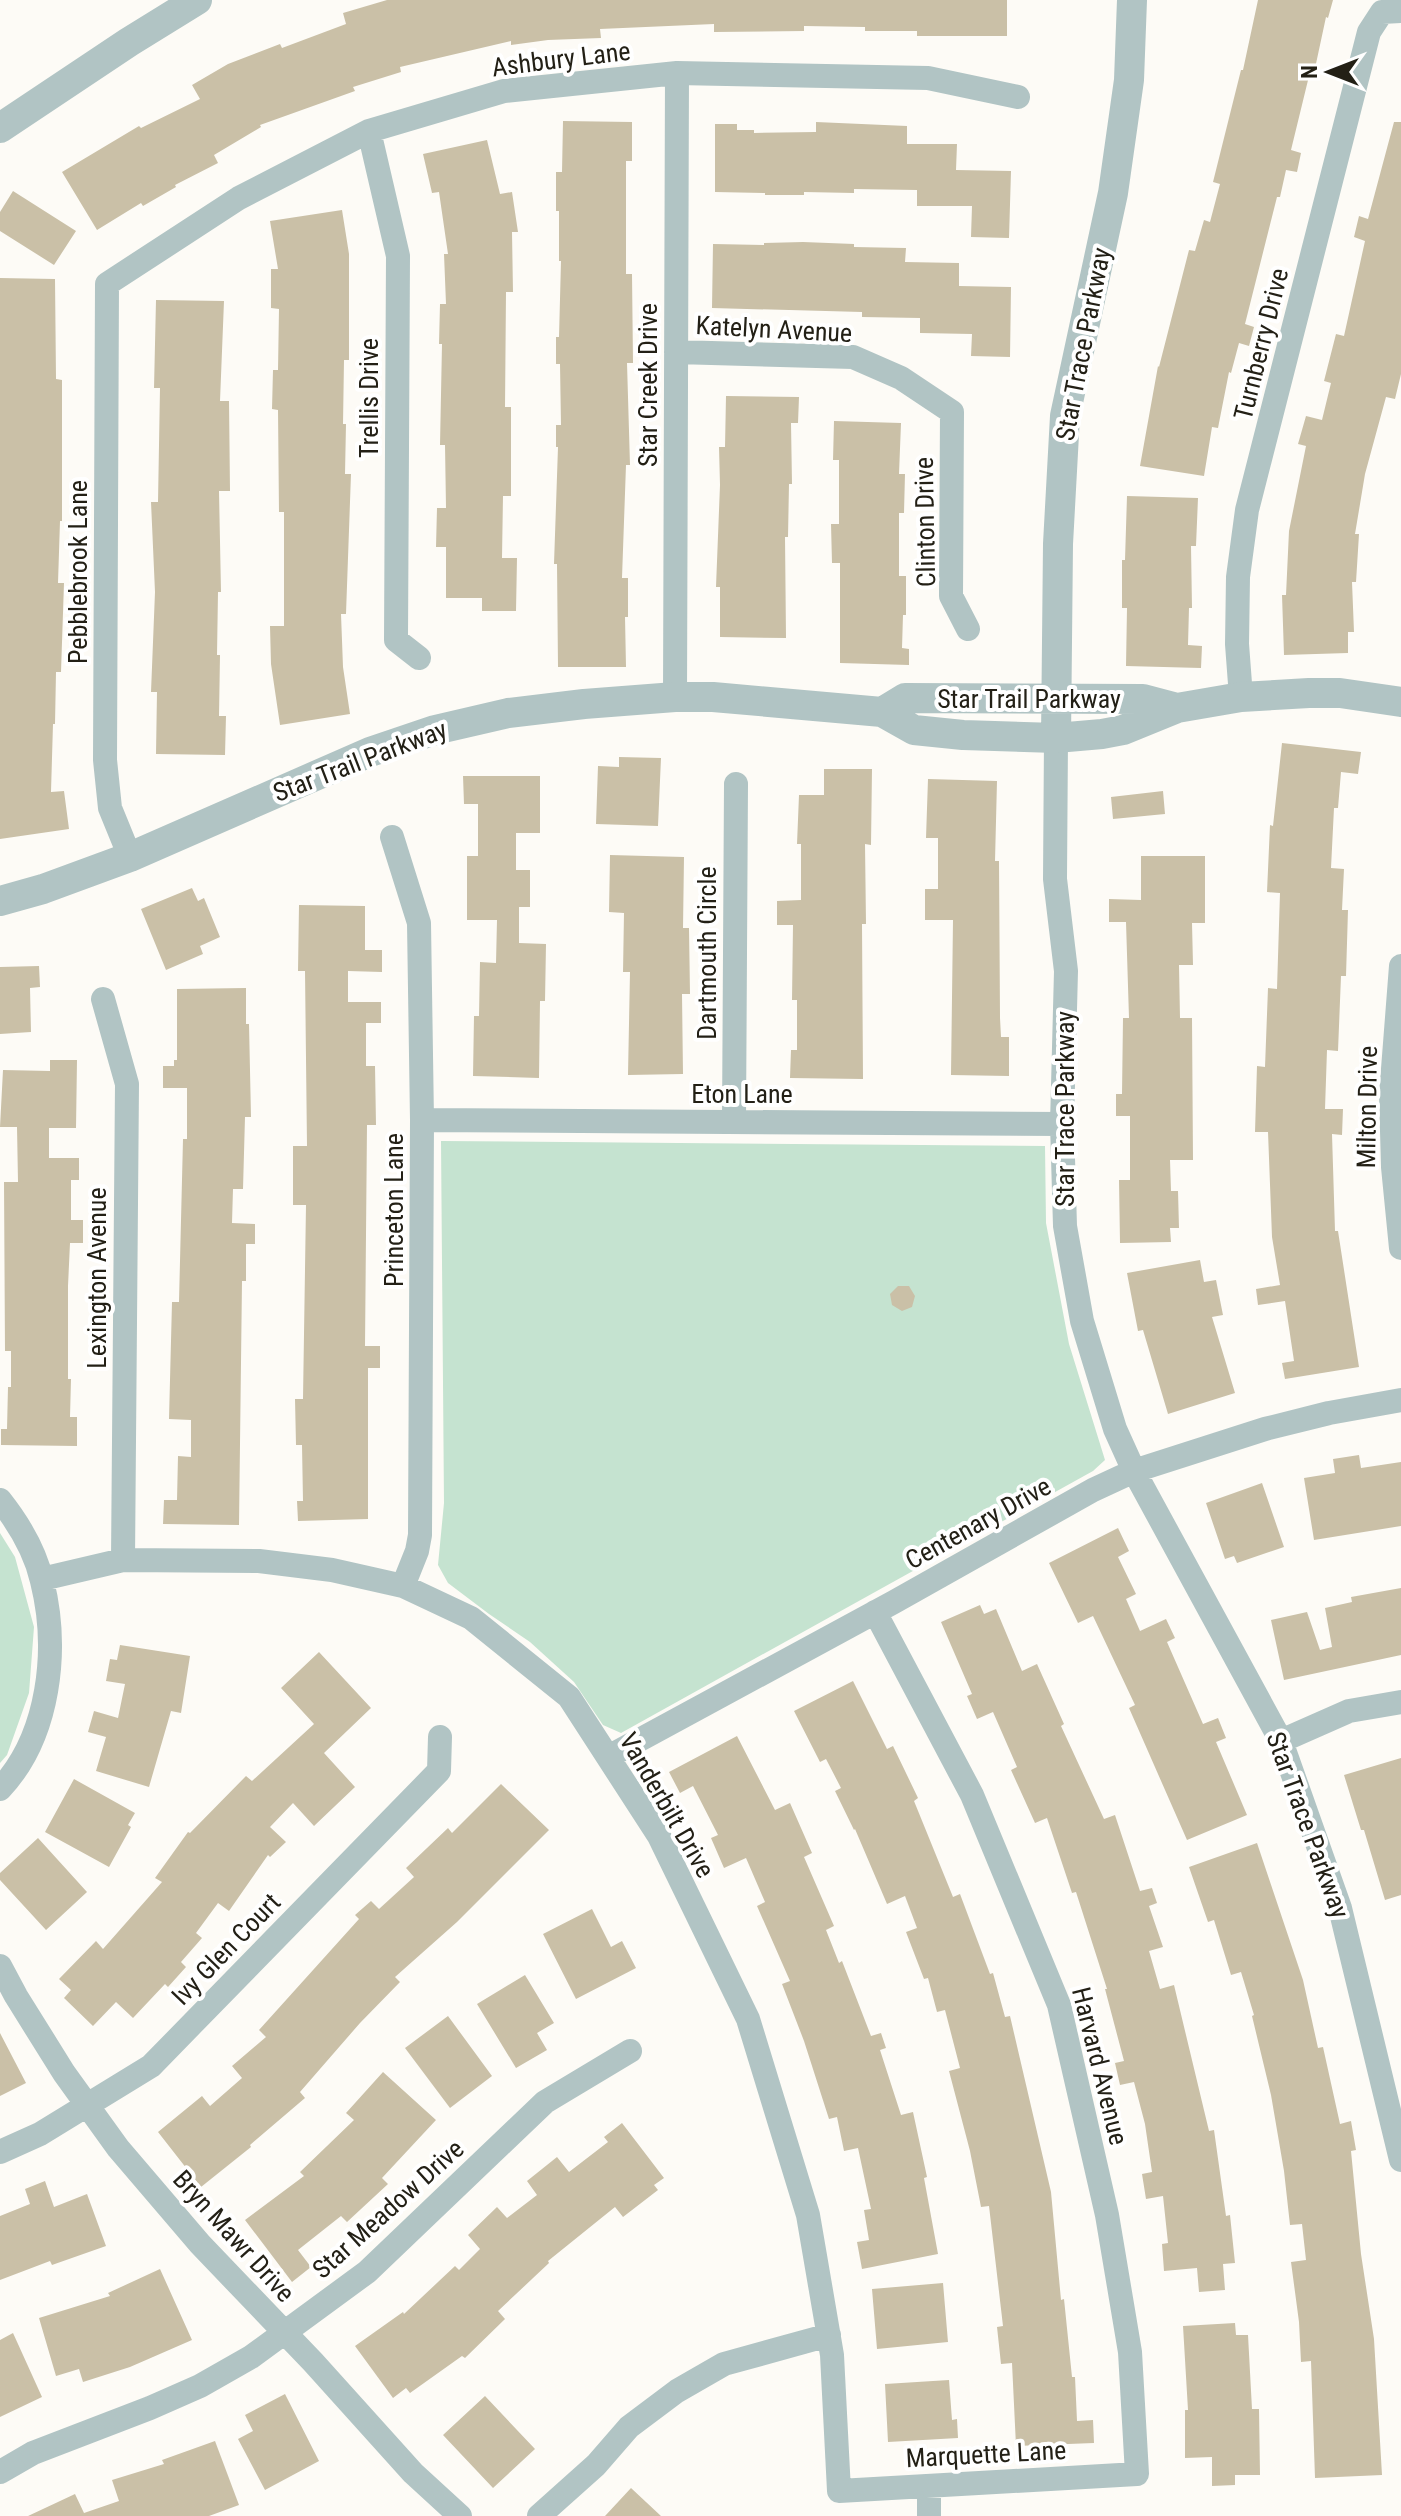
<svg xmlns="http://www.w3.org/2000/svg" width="1401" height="2516" viewBox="0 0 1401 2516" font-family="'Roboto Condensed',sans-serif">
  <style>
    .green { fill: #c5e3d0 }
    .building { fill: #cac0a7 }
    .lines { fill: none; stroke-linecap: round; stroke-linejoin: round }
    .minor { stroke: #b1c4c4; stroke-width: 24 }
    .tertiary { stroke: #b1c4c4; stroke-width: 30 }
    .labels { text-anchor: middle; stroke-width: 8; stroke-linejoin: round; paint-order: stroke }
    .street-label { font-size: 26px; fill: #232016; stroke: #fff }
  </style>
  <rect width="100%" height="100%" fill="#fdfbf6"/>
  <path class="green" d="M441,1141L1045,1146L1046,1223L1069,1344L1105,1460L1093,1471L621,1733L603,1725L574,1682L530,1642L489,1614L448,1583L438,1565L444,1503Z
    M0,1533L15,1557L34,1627L29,1693L7,1755L0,1763Z"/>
  <path class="building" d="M387,0H1007V36H917V31H865V27L804,26V31L714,32V24L600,29L601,38L548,40L511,45V41L400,67L401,72L353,87L355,91L260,125L261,127L214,155L218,163L175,185L176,187L143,206L141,203L97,230L62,172L139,126L141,128L200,99L192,85L228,64L280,44L282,48L346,24L343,13Z
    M1258,0H1333L1328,18L1326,17L1314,73L1310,72L1291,150L1301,153L1297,172L1286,170L1280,197H1277L1245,324L1254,327L1249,346L1239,343L1231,373L1229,372L1218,428L1212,427L1204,476L1140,466L1158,366L1159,367L1189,250L1195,251L1204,220L1210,222L1220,184L1213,182L1241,70H1243Z
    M563,121L632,122V161H626V274H632L633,363H627L630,465H626L622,578H628V617H625L626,667H558L557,564H554L558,447H556V425H561L560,364H556V337H559L561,261H559V211H556V172H562Z
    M816,122L907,126V144H957L956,170L1011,171L1009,238L971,237L972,206H917V190L854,189V193L804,192V195H765V193L715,192V124H737V130H754V133L816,132Z
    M1394,122H1401V374L1395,399L1386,397L1365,474L1355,534H1359L1356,582H1352L1354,632H1348V653L1284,655L1282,595H1286L1289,531L1306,446L1298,444L1306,416L1322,420L1331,383L1324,381L1336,334L1344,336L1365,241L1354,237L1359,216L1368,219Z
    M487,140L500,194L512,192L518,232H512L513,292H506L505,407H511V496H503L502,558H517L516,611H482V598H446V547H436L437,508H446L445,445H440L442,344H439L440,304H446L444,254H448L439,192L432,193L423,154Z
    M13,191L76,231L54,265L0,231V212Z
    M342,210L349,254V360H344L343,424H346L345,474H351L346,614H341L343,667L350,714L280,725L271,664L270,626H284V512H279L278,410L272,409L273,370H278L279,309L271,308V269H278L270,221Z
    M803,242L854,244V247L906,248L905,262L959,263V286L1011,287L1010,357L971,356L972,334L920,333V318L862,317V312L712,308L713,244L764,245V243Z
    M0,278L55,279L56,379L62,380V521H60L58,583H64L61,672H56L55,724H53L51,792L64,791L69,829L0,839Z
    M156,300L224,301L220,401H229L230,491H219L221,592H218L217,655H220L219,716H226L225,755L156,754L157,692H151L155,592L151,502H158L160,388H154Z
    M726,396L799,397L798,423H791L792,484H789L788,537H785L786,638L720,637V587H716L720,485L719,447H725Z
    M834,421L901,423L899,474H905L904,513H899V576H906V615H903L902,648L909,649V665L840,663V563H832L831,524H839V460H833Z
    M1127,496L1198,498L1196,546H1191L1192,608H1189L1188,645L1202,646L1201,668L1126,666L1127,608H1122V560H1125Z
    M1282,743L1361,752L1358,774L1341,772L1338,808H1334L1331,868L1344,869L1342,910H1348L1346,976H1341L1338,1051L1327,1050L1325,1109H1343L1342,1135L1332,1134L1335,1231H1338L1359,1367L1285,1379L1282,1363L1294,1361L1285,1301L1258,1305L1256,1289L1280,1285L1272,1237L1268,1132H1255L1257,1066L1265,1067L1268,988L1277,989L1280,893L1267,892L1270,825L1273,826Z
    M619,757L661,758L658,826L596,824L598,766L619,767Z
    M824,769H872L871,845L865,844L866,924H862L863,1079L790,1078L791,1050H797V1000H792L793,925H777V901L801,900V844H797L799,795H824Z
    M463,776H540V833H516V870H530V907H519V943L546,944L545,1001H540L539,1078L473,1076L474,1016H479L480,962L496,963L497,920H467V856H478V804H464Z
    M928,779L997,781L995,861H999L1000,1018L1001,1037H1009V1076L951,1075L953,920H925V889H938V838H926Z
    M1163,791L1165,814L1113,819L1111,797Z
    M610,855L684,857L683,928H689L690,994H682L683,1074L628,1075L630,972H623L624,913L609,912Z
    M1141,856H1205V923H1192L1193,965H1179L1180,1018H1192L1193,1160H1170L1171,1191H1178L1179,1228H1170L1171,1242L1120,1243L1119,1180H1130V1116H1116V1094H1122L1123,1018H1129L1126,922H1109V899L1141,900Z
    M192,888L198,901L204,898L220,937L200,946L203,954L166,970L141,909Z
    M299,905L365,906V950H382V972L348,971V1002H381V1023H366V1066H375L376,1125H367L365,1346H380V1368H368V1519L298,1521L297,1501H303L302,1445H296L295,1399H303L306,1205H293V1146H307L305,971H298Z
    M39,966L40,987L30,988L31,1032L0,1034V967Z
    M246,988V1024H249L251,1117H245L243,1189H233L232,1223L255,1224V1244H246V1281H242L239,1525L163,1524L164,1500H177L178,1456L191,1457V1420L169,1419L172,1302H179L183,1139H187V1088H163V1066H174V1060H177V989Z
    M50,1060H77L76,1128H49V1158H79V1180H71V1220H83V1243H70L68,1286V1379H71L70,1417H77V1446L1,1445V1429H7L8,1387H11V1351H5L4,1182H18L17,1127H0L3,1070L50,1071Z
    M1200,1260L1204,1282L1216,1280L1223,1315L1212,1317L1235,1393L1168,1414L1143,1330L1138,1331L1127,1273Z
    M898,1286H909L915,1296L912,1307L902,1311L892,1305L890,1294Z
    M1359,1455L1361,1468L1401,1462V1526L1314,1540L1304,1478L1335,1473L1333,1459Z
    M1262,1483L1284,1547L1237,1563L1234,1556L1225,1559L1206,1503Z
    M1118,1528L1129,1551L1118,1557L1136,1594L1126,1599L1140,1631L1166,1619L1175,1638L1167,1642L1203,1724L1218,1718L1226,1738L1216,1742L1247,1815L1187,1840L1129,1708L1135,1705L1093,1616L1078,1623L1049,1563Z
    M1401,1588V1655L1284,1680L1271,1620L1307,1612L1320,1650L1332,1647L1325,1608L1352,1602L1351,1597Z
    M980,1605L984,1614L996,1609L1022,1671L1037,1664L1064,1724L1061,1726L1104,1819L1115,1815L1140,1891L1152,1888L1157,1903L1149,1906L1163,1947L1149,1951L1160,1989L1174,1985L1209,2131L1214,2130L1226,2216L1230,2215L1235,2263L1223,2264L1225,2290L1199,2292L1197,2268L1164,2271L1162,2244L1168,2243L1163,2196L1146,2199L1142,2174L1152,2172L1145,2124L1134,2082L1120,2085L1115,2063L1124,2061L1105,1989H1107L1076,1892L1072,1893L1047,1818L1035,1823L1011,1770L1017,1767L993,1712L977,1719L967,1696L972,1694L941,1622Z
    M120,1645L190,1656L181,1713L171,1711L149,1787L96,1771L106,1737L88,1732L94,1711L118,1718L125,1684L106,1681L110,1659L117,1660Z
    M319,1652L371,1708L324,1753L355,1787L314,1826L293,1803L270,1827L286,1842L270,1857L268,1855L229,1911L218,1903L196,1933L202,1938L181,1962L186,1967L168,1987L165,1984L133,2018L116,2002L93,2026L64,1998L71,1990L59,1979L96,1941L103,1949L162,1882L155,1878L188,1832L190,1833L246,1776L252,1781L314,1724L281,1688Z
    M853,1681L887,1749L893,1746L918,1798L914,1801L953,1897L960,1894L990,1974L993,1973L1005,2017L1010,2016L1051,2192L1061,2300L1064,2299L1072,2377H1075L1077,2421L1093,2420L1094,2443L1016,2446L1012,2363L1001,2364L997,2327L1003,2326L989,2206L981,2207L970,2151L949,2071L960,2068L945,2010L937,2012L928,1978L924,1979L906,1932L917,1928L905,1896L887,1904L855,1829L854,1830L835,1791L841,1788L826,1759L820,1762L794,1711Z
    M737,1736L775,1810L790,1803L812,1853L804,1857L834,1926L826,1930L839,1963L842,1961L871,2036L881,2033L886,2048L880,2050L901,2115L913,2112L927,2177L924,2178L938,2254L862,2269L857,2242L869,2240L864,2210L871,2209L858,2148L844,2151L837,2117L829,2119L804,2041L782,1984L790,1981L757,1906L765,1902L746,1858L724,1868L711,1838L718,1835L693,1786L680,1793L669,1772Z
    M1401,1758V1895L1385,1900L1364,1830H1361L1344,1775Z
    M74,1779L135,1813L128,1825L131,1827L109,1867L45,1832Z
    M501,1784L549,1830L457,1922L395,1977L400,1982L360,2023L300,2092L305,2098L250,2145L251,2147L201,2187L158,2132L202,2096L210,2106L242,2078L232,2066L266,2037L259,2030L359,1919L355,1915L371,1901L379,1909L414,1877L406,1868L448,1828L452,1833Z
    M38,1838L87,1892L46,1930L0,1880V1873Z
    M1257,1843L1303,1980L1318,2048L1323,2047L1340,2124L1351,2121L1356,2150L1351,2151L1361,2254L1374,2339L1382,2475L1315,2478L1311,2361L1301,2362L1299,2322L1291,2262L1306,2260L1302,2224L1290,2225L1284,2171L1271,2095L1252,2016L1254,2015L1241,1972L1231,1975L1214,1920L1208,1922L1189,1867Z
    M592,1909L611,1947L622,1941L636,1968L576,1999L543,1934Z
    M525,1975L554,2023L537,2033L547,2050L516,2068L477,2004Z
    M448,2016L492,2076L450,2108L405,2048Z
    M0,2033L26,2083L0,2096Z
    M383,2072L436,2120L382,2178L388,2184L347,2222L341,2216L298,2250L311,2267L292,2282L245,2220L304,2176L300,2172L354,2120L346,2113Z
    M622,2123L664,2178L654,2185L658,2190L623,2217L615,2207L548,2261L549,2263L498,2311L505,2319L465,2358L462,2356L410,2393L406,2388L393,2398L355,2346L403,2312L404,2314L455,2266L459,2270L480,2249L468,2235L497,2207L507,2218L537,2195L527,2181L557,2157L569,2172L608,2142L604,2137Z
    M45,2181L54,2207L87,2194L106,2246L52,2265L50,2261L0,2280V2216L30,2204L25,2189Z
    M160,2269L192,2340L130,2367L83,2382L79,2369L56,2376L39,2318L110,2296L108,2293Z
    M943,2283L948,2342L877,2349L872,2289Z
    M1235,2323L1236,2335H1248L1252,2409H1259L1260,2475H1235V2485L1212,2486V2457L1185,2458V2410H1188L1183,2326Z
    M13,2333L42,2397L0,2417V2340Z
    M949,2380L952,2420L957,2419L958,2438L888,2442L885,2384Z
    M285,2394L319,2461L265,2490L238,2439L253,2431L245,2415Z
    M485,2396L535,2449L493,2488L443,2435Z
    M215,2441L239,2505L209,2516H28L75,2494L84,2513L119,2501L112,2480L164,2464L162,2460Z
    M631,2488L661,2516H605Z"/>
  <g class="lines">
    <path class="minor" d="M369,131L398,256L396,640L419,658
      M676,352L853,357L901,378L952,412L951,596L968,629
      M675,697L677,73
      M1241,697L1237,644L1238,577L1247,510L1369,32L1382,12L1401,11
      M1056,738L1055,879L1066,971L1062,1124L1065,1226L1082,1321L1115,1429L1134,1471L1281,1741L1340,1908L1401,2160
      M392,837L419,923L422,1120L420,1535L417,1551L403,1586
      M130,857L110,808L105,760L107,284L239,198L369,131L504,91L677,73L928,78L1018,97
      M1401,966L1391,1095L1393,1167L1401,1248
      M103,999L127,1084L123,1560
      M422,1120L1062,1124
      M734,1122L736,784
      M0,1500C19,1524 35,1550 42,1581C59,1649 50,1736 0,1789
      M42,1579L123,1560L259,1561L332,1570L403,1586L471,1618L569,1697L659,1836L748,2019L808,2215L832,2355L839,2491L1137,2474L1130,2352L1107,2215L1059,2005L972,1795L875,1612
      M1281,1741L1349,1711L1401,1702
      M608,1757L894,1602L1093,1490L1134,1471L1265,1429L1329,1413L1401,1400
      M0,1966L16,1996L64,2073L118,2148L200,2244L313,2362L413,2473L460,2516
      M0,2152L40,2134L151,2066L439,1771L440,1737
      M0,2472L33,2453L150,2408L200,2386L251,2357L367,2272L545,2102L630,2051
      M539,2516L596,2465L629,2427L677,2391L724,2364L829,2335
      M929,2516V2486"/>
    <path class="tertiary" d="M0,128L129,42L197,0
      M882,712L905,698L1143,699L1177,708
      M1056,738L1058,544L1065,416L1113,193L1129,80L1132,0
      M0,901L43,889L130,857L370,752L435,730L508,713L584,704L675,697H713L882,712L914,730L963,735L1056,738L1102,734L1123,730L1177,708L1241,697L1309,693H1340L1401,702"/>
  </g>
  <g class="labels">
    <g class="street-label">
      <text transform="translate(561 59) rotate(-7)" y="9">Ashbury Lane</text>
      <text transform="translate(774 329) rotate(3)" y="9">Katelyn Avenue</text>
      <text transform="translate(1083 344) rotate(-79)" y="9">Star Trace Parkway</text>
      <text transform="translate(1261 344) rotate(-76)" y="9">Turnberry Drive</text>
      <text transform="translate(648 385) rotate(-90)" y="9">Star Creek Drive</text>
      <text transform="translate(369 398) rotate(-90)" y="9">Trellis Drive</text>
      <text transform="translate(925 522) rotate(-91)" y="9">Clinton Drive</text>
      <text transform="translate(78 572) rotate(-90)" y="9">Pebblebrook Lane</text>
      <text x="1029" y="708">Star Trail Parkway</text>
      <text transform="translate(360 761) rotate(-21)" y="9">Star Trail Parkway</text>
      <text transform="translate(707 953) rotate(-90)" y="9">Dartmouth Circle</text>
      <text x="742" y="1103">Eton Lane</text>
      <text transform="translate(1367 1107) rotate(-89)" y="9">Milton Drive</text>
      <text transform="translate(1065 1109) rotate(-90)" y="9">Star Trace Parkway</text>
      <text transform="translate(394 1210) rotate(-90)" y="9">Princeton Lane</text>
      <text transform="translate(97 1278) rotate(-90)" y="9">Lexington Avenue</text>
      <text transform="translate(978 1523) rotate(-29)" y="9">Centenary Drive</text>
      <text transform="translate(667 1805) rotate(60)" y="9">Vanderbilt Drive</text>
      <text transform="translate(1308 1825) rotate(70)" y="9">Star Trace Parkway</text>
      <text transform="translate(226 1949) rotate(-46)" y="9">Ivy Glen Court</text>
      <text transform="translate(1100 2066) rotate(76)" y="9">Harvard Avenue</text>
      <text transform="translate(388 2209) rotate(-42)" y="9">Star Meadow Drive</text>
      <text transform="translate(234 2236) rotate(48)" y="9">Bryn Mawr Drive</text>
      <text transform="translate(986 2454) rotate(-3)" y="9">Marquette Lane</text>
    </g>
  </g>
  <g transform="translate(1329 72) rotate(270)" stroke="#ffffff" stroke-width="6" paint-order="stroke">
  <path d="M0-6L14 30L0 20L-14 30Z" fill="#232016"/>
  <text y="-12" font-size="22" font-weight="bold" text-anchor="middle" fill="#232016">N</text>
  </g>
</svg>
